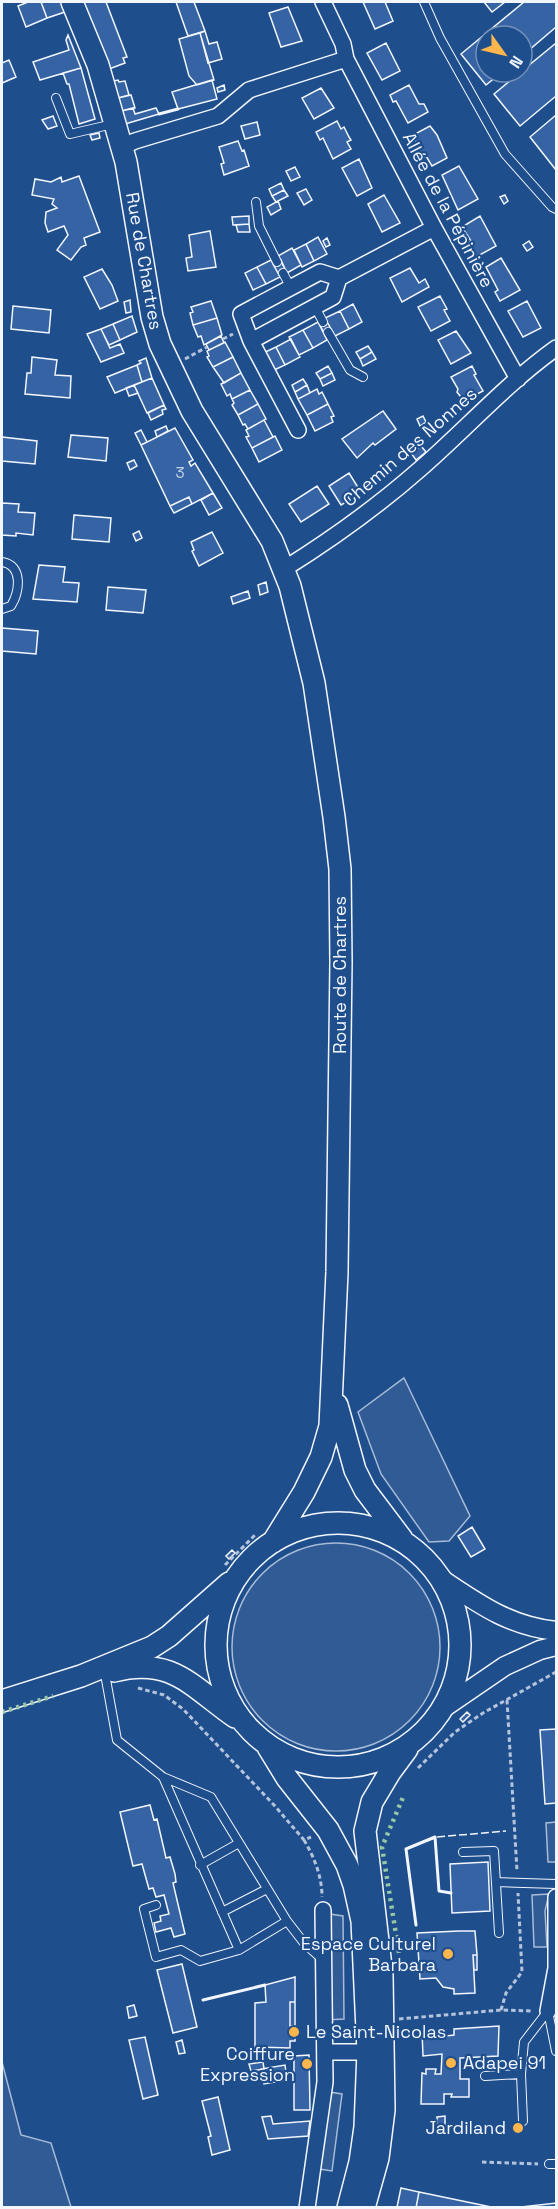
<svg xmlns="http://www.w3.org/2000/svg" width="558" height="2209" viewBox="0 0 558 2209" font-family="'Space Grotesk',sans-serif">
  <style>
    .built { fill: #305b95; stroke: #a8bbd7; stroke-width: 1.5 }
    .building { fill: #3563a3; stroke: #f2f6ff; stroke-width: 1.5 }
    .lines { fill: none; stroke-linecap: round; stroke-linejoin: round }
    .service-casing { stroke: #f2f6ff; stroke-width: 10 }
    .minor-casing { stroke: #f2f6ff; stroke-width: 18 }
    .tertiary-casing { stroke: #f2f6ff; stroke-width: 21 }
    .secondary-casing { stroke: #f2f6ff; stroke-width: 24 }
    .path { stroke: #b3c4dc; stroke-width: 3; stroke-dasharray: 4.5 3; stroke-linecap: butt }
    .service { stroke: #1f4e8c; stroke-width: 8 }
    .minor { stroke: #1f4e8c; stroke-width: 15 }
    .tertiary { stroke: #1f4e8c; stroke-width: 18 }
    .secondary { stroke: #1f4e8c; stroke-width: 21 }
    .hedge { stroke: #97c8a6; stroke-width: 4.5; stroke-dasharray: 3 4.5; stroke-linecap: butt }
    .fence { stroke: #f2f6ff; stroke-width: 1.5; stroke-dasharray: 8 3; stroke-linecap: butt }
    .wall { stroke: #f2f6ff; stroke-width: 3 }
    .poi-dot { fill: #ffb74d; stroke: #1f4e8c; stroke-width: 2 }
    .labels { text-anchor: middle; stroke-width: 4.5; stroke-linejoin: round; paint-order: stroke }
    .number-label { font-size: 15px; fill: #c3d1e8 }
    .street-label { font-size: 18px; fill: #f2f6ff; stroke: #1f4e8c }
    .poi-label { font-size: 18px; fill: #f2f6ff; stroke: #1f4e8c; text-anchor: end }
  </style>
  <rect width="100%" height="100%" fill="#1f4e8c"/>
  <path class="built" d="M404,1378L470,1516L449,1541L429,1542L381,1474L358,1412Z
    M232 1647a104 104 0 1 1 208 0a104 104 0 1 1-208 0Z
    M556,1822V1862H548L546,1823Z
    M549,1894L545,1911L547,1947H534L532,1895Z
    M323,1913L343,1916L344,2019L325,2020Z
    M2,2062L21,2135L51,2143L71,2207H2Z
    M323,2091L342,2094L332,2171L313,2168Z"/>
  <path class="building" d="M28,2H41L47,18L26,27L18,6Z
    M41,2H64L70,16L67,17L65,12L47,18Z
    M83,2H106L127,57L123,58L125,63L109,69Z
    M176,2H194L205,31L188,36Z
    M363,2H385L393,21L375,29Z
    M484,2H505L492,12Z
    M524,2H556V27L522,56V36H486V72H502L486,85L461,54Z
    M288,7L302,41L281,47L269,13Z
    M205,31L209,44L217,42L222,59L208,63L200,33Z
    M200,33L214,80L197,85L189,76L179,39Z
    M68,35L81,68L40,80L33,62L69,50L66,40Z
    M386,43L400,71L382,80L367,53Z
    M556,43V96L520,126L494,94Z
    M9,60L16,77L2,83V63Z
    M81,68L95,119L79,124L69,84H67L63,73Z
    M118,80L119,82L125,81L129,95L118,98L113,81Z
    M212,80L217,99L178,109L172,92Z
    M224,85L225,90L218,92L217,88Z
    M409,85L419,104H424L428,112L408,123L396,101L393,102L390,95Z
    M321,88L334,108L314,119L302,98Z
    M131,95L135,108L121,111L118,98Z
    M133,108L135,114L156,108L159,114L125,124L121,111Z
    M556,115V170L530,137Z
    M53,116L57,126L48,129L42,120Z
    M337,121L341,129L344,127L349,137L351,140L347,142L351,149L333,159L323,138L320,140L316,132Z
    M257,122L260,135L245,139L241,126Z
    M430,126L437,135L447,158L432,166L426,156L423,158L413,135Z
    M99,133L100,138L92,140L90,135Z
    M238,141L242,151L244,150L249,166L224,175L221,164L224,163L219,147Z
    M359,159L372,188L357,196L342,168Z
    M459,166L478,199L458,210L442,175Z
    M295,167L300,177L291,181L286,171Z
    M79,176L100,232L84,238L86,245L81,247L71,260L57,250L68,235L64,226L48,232L45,223L46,212L57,208L52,204L54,199L32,195L35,179L51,182L61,177L62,182Z
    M281,183L284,190L272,196L269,189Z
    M306,189L312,200L304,205L297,193Z
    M284,190L288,196L276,202L272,196Z
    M384,195L400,223L382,232L368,204Z
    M505,195L508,201L504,204L500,197Z
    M278,201L281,209L271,215L267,207Z
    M249,216V224L233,225L232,217Z
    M480,216L496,246L476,257L468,243L471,241L462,227Z
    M249,224L250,232H238L236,225Z
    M210,231L216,267L188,271L186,258L192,257L189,235Z
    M318,237L327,254L314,261L306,244Z
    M327,238L330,245L326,247L323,241Z
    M529,241L533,247L527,251L523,245Z
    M306,244L314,261L302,267L294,250Z
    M292,248L301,265L287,273L278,256Z
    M501,258L520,290L500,301L495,292L498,290L486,267Z
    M271,260L280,277L266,284L257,267Z
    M281,260L286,271L279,275L273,264Z
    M257,267L266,284L253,290L245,273Z
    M410,268L419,283L425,279L429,287L402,302L390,278Z
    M102,269L112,285L118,301L100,309L84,277Z
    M440,296L447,309L444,310L450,321L431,331L418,307Z
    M130,300L131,312L126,313L124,302Z
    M211,301L217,318L193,325L190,313L193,312L191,307Z
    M527,301L541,328L523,337L508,311Z
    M353,304L362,322L349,329L340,311Z
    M13,306L51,310L49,333L11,329Z
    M340,311L349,329L335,336L325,318Z
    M132,316L137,332L120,340L113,324Z
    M217,318L222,335L204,345L201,336L198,337L193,325Z
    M326,320L332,331L325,335L319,323Z
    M318,322L327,340L313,348L303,330Z
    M113,324L120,340L109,345L101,329Z
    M101,329L110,348L120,344L124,353L101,362L87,334Z
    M303,330L313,348L299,355L289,337Z
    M456,331L471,353L451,364L438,340Z
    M221,336L224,343L209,350L206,344Z
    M291,339L300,357L285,365L276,347Z
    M225,342L233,357L213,367L207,357L209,356L207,351Z
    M368,346L372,352L360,359L356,352Z
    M276,347L285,365L270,372L261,354Z
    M372,352L376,359L363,366L360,359Z
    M32,357L57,360L55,375L71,376L70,398L25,394L27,373H31Z
    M233,357L241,373L224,383L213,367Z
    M146,358L152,378L142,382L137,365L141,363L139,361Z
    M137,365L142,382L115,393L107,377Z
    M328,366L332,373L320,379L316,373Z
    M472,366L476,374L474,375L483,391L464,401L457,392L458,389L451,377Z
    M241,373L250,390L232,399L230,394L227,396L221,384Z
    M332,373L335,380L323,386L320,379Z
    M152,378L164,405L147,413L134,385Z
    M303,379L307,385L295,392L292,385Z
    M134,385L138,393L129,396L126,388Z
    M307,385L310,393L298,399L295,392Z
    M317,389L319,394L322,392L328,404L307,415L298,399Z
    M250,390L258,404L238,415L232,405L234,403L232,399Z
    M258,404L266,419L248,429L245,424L243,425L238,415Z
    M328,404L334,416L331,417L333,422L315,431L307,415Z
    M164,405L166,409L162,410L163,414L151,420L148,413Z
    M383,411L396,429L375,445L373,443L357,458L342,439Z
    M423,416L426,422L420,426L417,419Z
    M264,420L273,437L252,448L246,437L249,436L246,430Z
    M166,426L168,431L157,437L155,431Z
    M175,428L193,460L189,462L191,466L195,463L213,493L192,504L189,497L170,506L141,445Z
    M141,430L147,442L141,445L135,433Z
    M71,435L108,438L106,461L68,457Z
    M275,436L282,450L259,462L252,448Z
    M2,437L37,441L35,464L2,461Z
    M421,446L426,452L416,460L411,453Z
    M134,460L137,466L130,470L127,463Z
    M349,473L359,489L348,497L350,500L341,505L329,486Z
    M317,486L329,504L301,522L289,504Z
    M213,493L222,508L209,515L201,500Z
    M189,497L192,504L174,513L170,506Z
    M2,503L19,504L18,512L35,513L33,535L16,533V536L2,535Z
    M74,515L111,518L109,542L72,539Z
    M139,531L142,538L136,541L133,534Z
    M212,532L223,553L199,566L192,551L194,550L191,542Z
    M39,565L65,567L63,582L79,583L77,602L33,599Z
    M266,582L268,592L260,595L258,585Z
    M108,587L146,590L143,613L106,610Z
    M248,591L250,598L233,604L231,597Z
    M2,628L38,631L36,654L2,651Z
    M472,1527L485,1549L471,1557L458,1536Z
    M232,1550L235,1553L229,1559L226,1556Z
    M467,1712L470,1715L463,1722L460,1719Z
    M556,1729V1803L545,1804L540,1730Z
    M150,1805L154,1820L157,1819L166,1858L170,1857L175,1874L176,1882L173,1883L185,1934L174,1937L171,1928L156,1932L154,1923L161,1921L160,1916L169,1914L164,1895L156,1897L153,1888L149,1889L142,1864L133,1866L120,1812Z
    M488,1862L490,1911L452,1913L450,1864Z
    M459,1931H475L477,1955H473L475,1993L454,1994V1989L443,1987L436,1978L420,1979L417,1933Z
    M473,1955H477V1970H474Z
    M182,1964L197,2027L173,2033L157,1970Z
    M295,1977V2002H290V2026H295V2041H290V2048L255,2047V2003L266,2002L265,1985Z
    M290,2002H295V2026H290Z
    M134,2005L137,2016L129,2018L127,2007Z
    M499,2026L498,2056L460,2058V2079H469V2097H451L452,2094H444V2104H421L422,2073L426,2074V2069H436L435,2074H441L442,2054L423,2056L422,2031L446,2030V2036L454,2035V2029Z
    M145,2037L158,2095L143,2099L129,2040Z
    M182,2040L185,2053L179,2054L176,2042Z
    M309,2055L310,2110H294V2056Z
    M263,2062L264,2069L251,2071L249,2064Z
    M285,2065L287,2080L264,2084L261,2069Z
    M218,2097L230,2150L212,2155L208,2137L211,2136L202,2101Z
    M271,2116L273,2124L310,2121L308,2136L268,2139L262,2117Z
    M445,2116V2127H437V2117Z
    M401,2188L419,2192L416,2208L397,2207Z
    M419,2192L496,2208H416Z
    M556,2203V2208H512Z"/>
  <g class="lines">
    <g class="service-casing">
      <path id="service" d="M424,2L440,38L505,154L552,207L556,209
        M56,98L70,134L113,124
        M256,202L259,226L277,262
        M283,273L291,288
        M315,307L323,322
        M328,332L350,370L363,377
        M2,562C23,565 20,591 11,606L2,609
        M105,1674L117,1740L163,1777L239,1950L287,1921L211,1797L163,1777
        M463,1852L494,1851L499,1933
        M200,1865L239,1843
        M496,1882L556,1884
        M156,1905L144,1909L156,1957L181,1950L200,1961L239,1950
        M222,1912L267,1889
        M287,1921L304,1943L322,1959
        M548,2011L556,2051
        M485,2076L521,2074
        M523,2121L521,2074L524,2042L548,2011
        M549,2164H556"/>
    </g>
    <g class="minor-casing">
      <path id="minor" d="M346,59L434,228L518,379
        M121,147L135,141L218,116L249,90L346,59L343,44L323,2
        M251,341L333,297L339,278
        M298,430L251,341L241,314L320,272L339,278L434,228
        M284,569C332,539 378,506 420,469C466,429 507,383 556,348
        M548,2011L556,1968V1897
        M325,2052H376
        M307,2208L325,2082L323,1910"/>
    </g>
    <g class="tertiary-casing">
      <path id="tertiary" d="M440,1578C479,1604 509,1626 556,1631
        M442,1709L505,1666L540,1650L556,1646"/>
    </g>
    <g class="secondary-casing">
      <path id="secondary" d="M72,2L98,65L126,162L152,317L160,344L192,411L272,541L290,586L314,683L334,817L340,869L341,962L337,1272L330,1426L321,1457L304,1492L273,1542
        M337,1405L355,1470L365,1490L402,1539
        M216 1645a122 122 0 1 1 244 0a122 122 0 1 1-244 0Z
        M114,1671C172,1656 192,1687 235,1717
        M2,1701L81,1676L152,1647L169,1636L229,1583
        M268,1747L287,1778L328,1830L347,1865L354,1885L362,1921L368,2052L365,2127L360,2162L348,2208
        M364,2208L378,2158L384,2110L382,1975L365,1831L372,1802L390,1772L407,1749"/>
    </g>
    <path class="path" d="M223,339L233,334
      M185,359L207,347
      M225,1565L256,1534
      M138,1688L164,1695L183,1709L274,1805L304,1840L311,1837
      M507,1700L517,1871
      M418,1768L455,1732L483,1713L556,1672
      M304,1840C314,1857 322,1876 322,1897
      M501,2010L506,1993L522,1972L518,1893
      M399,2019L501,2010L533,2011
      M482,2162L538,2164"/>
    <use href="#service" class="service"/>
    <use href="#minor" class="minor"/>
    <use href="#tertiary" class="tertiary"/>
    <use href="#secondary" class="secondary"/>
    <path class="hedge" d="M2,1712L53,1696
      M399,1953L382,1847L404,1795"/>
    <path class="fence" d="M416,1925L406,1849L437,1837L506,1831"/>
    <path class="wall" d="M159,114L178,109
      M416,1925L406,1849L435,1837L439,1891L451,1893
      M203,2000L265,1985"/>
  </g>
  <g class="poi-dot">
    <circle cx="448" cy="1954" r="6"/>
    <circle cx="294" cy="2032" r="6"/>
    <circle cx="451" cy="2063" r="6"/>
    <circle cx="307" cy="2064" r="6"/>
    <circle cx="518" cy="2128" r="6"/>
  </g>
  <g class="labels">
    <g class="number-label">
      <text x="180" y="478">3</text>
    </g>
    <g class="street-label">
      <text transform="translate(448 210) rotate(62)" y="6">Allée de la Pépinière</text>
      <text transform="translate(144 261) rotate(80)" y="6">Rue de Chartres</text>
      <text transform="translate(410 447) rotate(-41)" y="6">Chemin des Nonnes</text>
      <text transform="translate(340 975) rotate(-90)" y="6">Route de Chartres</text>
    </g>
    <g class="poi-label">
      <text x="436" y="1950">Espace Culturel<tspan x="436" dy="21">Barbara</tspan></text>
      <text x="306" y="2038" text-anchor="start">Le Saint-Nicolas</text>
      <text x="295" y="2060">Coiffure<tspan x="295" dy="21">Expression</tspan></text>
      <text x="463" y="2069" text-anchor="start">Adapei 91</text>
      <text x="506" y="2134">Jardiland</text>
    </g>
  </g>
  <rect width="558" height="2209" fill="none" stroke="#f2f6ff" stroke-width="6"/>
  <g transform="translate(504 54) rotate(124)"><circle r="28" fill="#1f4e8c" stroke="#7391ba" stroke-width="1.5"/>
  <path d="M0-4.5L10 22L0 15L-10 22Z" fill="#ffb74d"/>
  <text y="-9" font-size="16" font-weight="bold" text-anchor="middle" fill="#f2f6ff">N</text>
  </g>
</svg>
